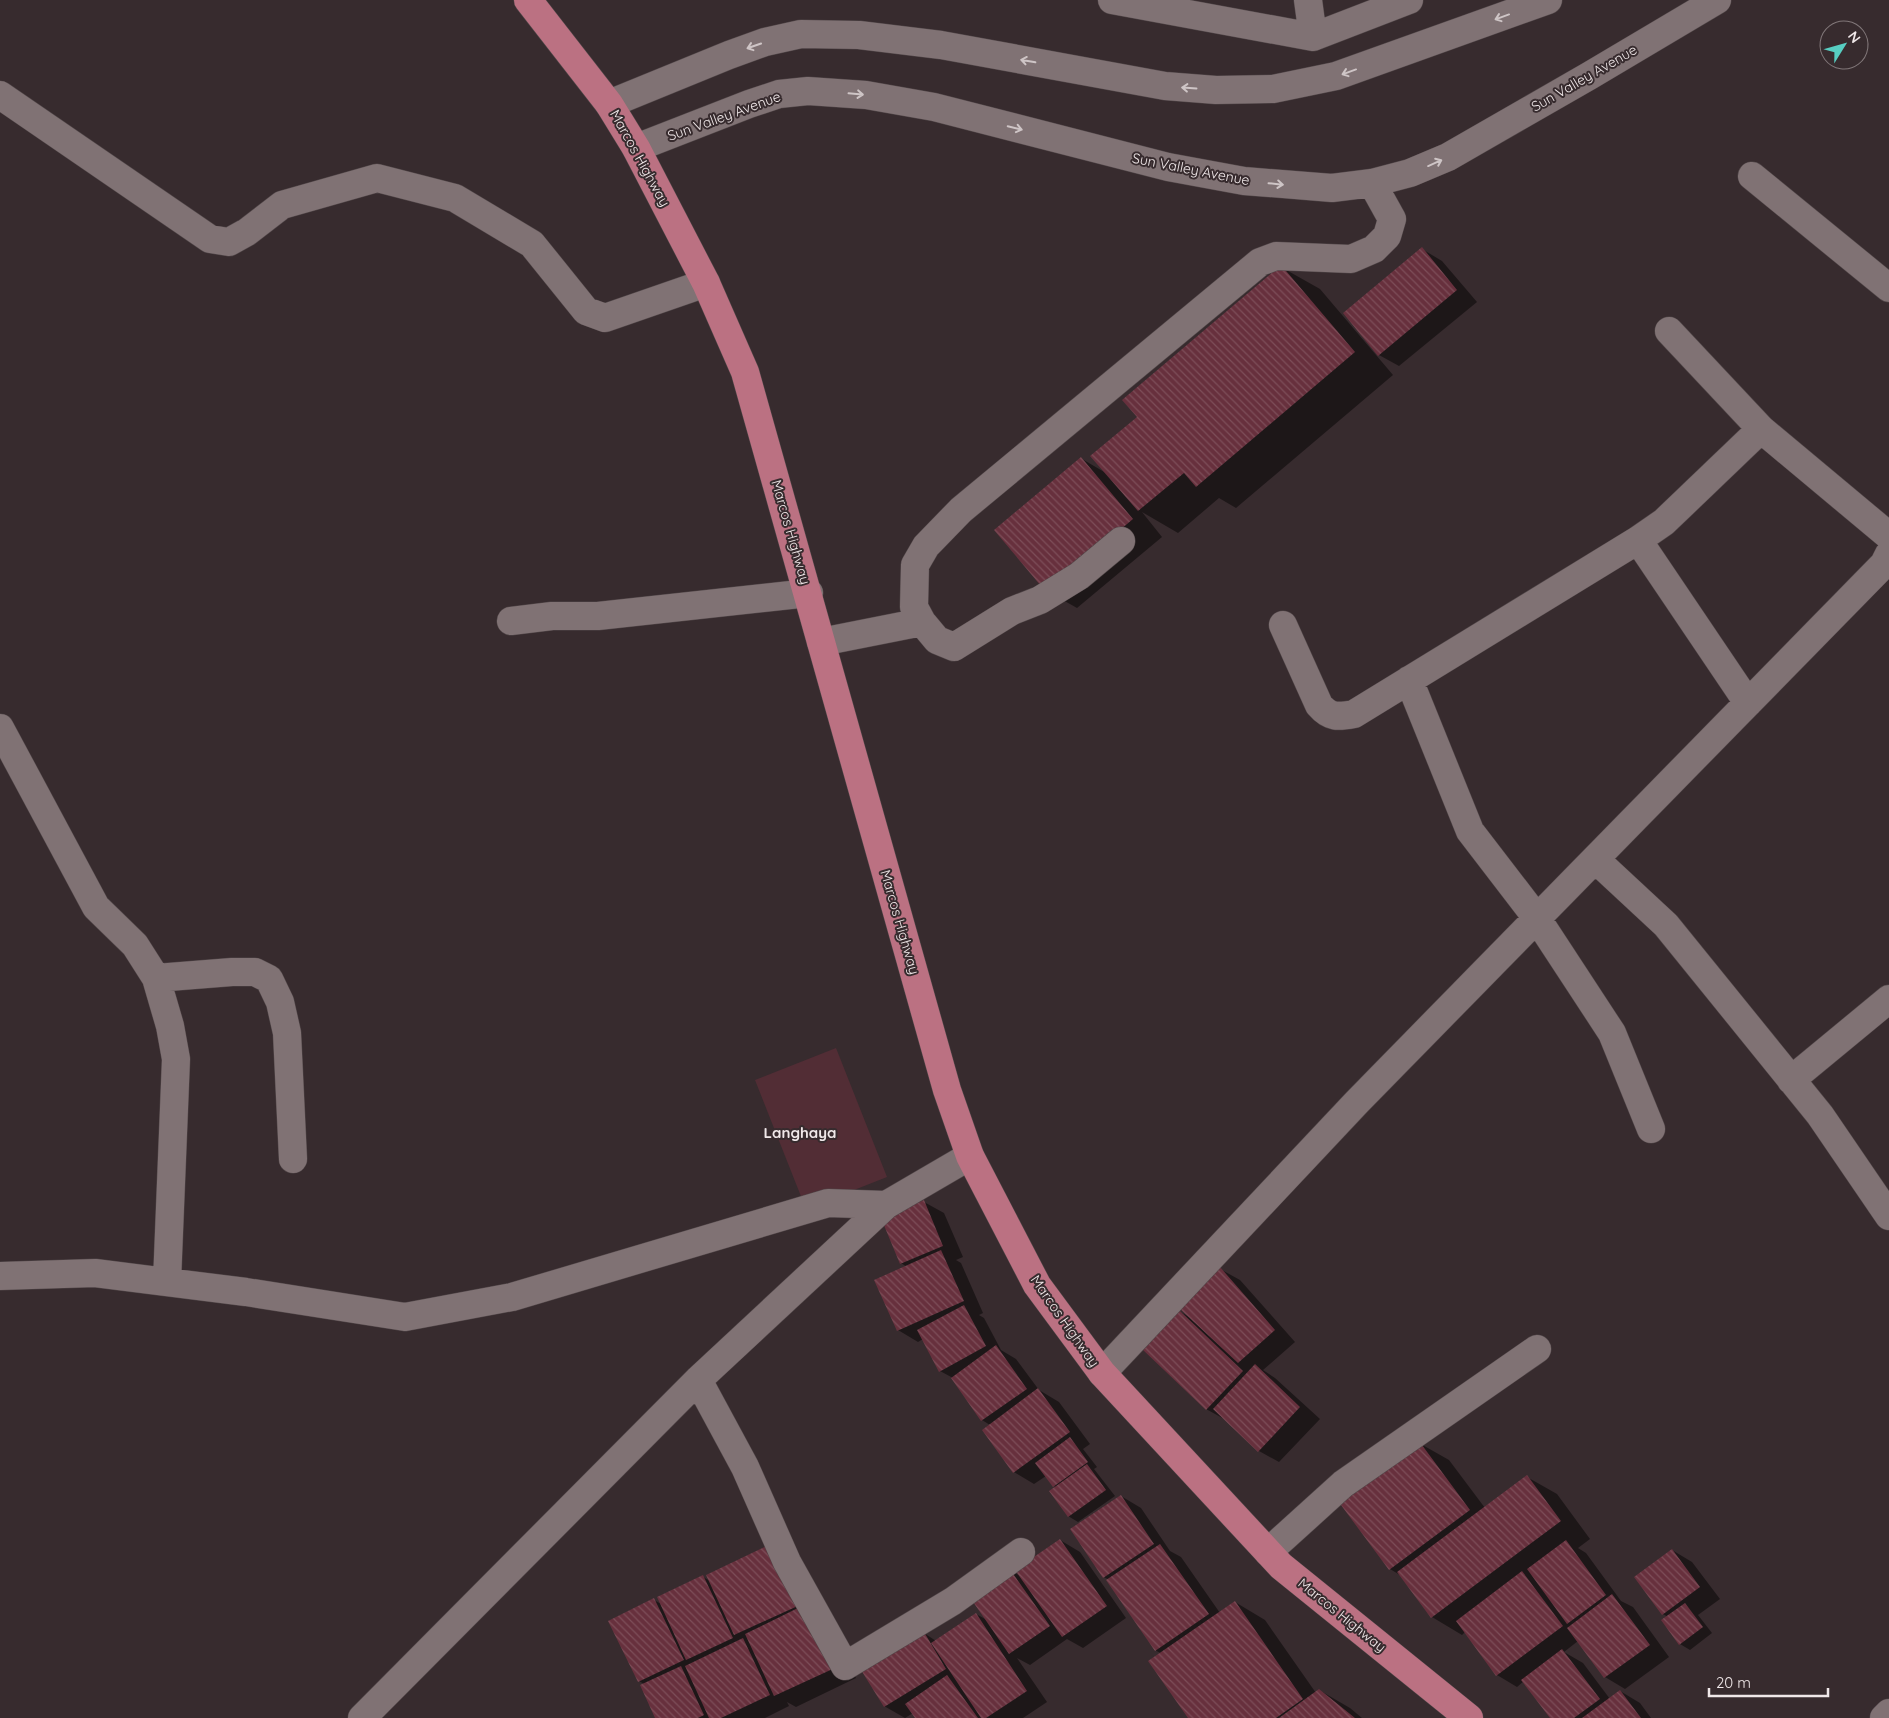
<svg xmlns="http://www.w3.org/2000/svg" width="1889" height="1718" viewBox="0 0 1889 1718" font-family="Quicksand,sans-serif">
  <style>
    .pitch { fill: #522d35 }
    .shadow { fill: #0007 }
    .building { fill: url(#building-back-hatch) }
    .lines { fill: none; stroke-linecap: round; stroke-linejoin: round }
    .minor-casing { stroke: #514749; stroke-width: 29 }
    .major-casing { stroke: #514749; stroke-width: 29 }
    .minor { stroke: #807274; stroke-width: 28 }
    .major { stroke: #bb7182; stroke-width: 28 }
    .oneway { stroke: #cec5c6 }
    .labels { text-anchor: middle; stroke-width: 4; stroke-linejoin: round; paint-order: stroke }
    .street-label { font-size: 14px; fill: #f0e8e9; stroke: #372b2e }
    .neighbourhood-label { font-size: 15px; font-weight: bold; fill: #f0e8e9; stroke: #372b2e }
  </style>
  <defs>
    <pattern id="building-back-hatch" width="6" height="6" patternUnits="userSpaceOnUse" patternTransform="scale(1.25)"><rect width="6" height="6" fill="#67303d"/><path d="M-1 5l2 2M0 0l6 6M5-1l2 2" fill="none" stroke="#7d4e59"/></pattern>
  </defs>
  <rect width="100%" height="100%" fill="#372b2e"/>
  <path class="pitch" d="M836,1048L887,1177L806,1209L755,1080Z"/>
  <path class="shadow" d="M1422,249L1442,261L1477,302L1399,366L1379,355Z
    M1281,267L1320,289L1393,375L1236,508L1219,498L1178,533L1142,512L1162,537L1077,608L1047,591L1082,459L1106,473L1139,417Z
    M924,1202L944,1213L963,1257L956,1260L961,1263L983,1313L979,1315L984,1318L1001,1350L1016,1359L1039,1390L1059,1402L1090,1444L1083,1449L1097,1467L1094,1469L1115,1496L1078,1522L1068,1516L1056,1488L1046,1476L1034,1484L1014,1472L984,1430L990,1425L982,1420L953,1378L940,1371L923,1339L918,1342L898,1330L907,1267L901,1263Z
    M1220,1269L1240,1280L1295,1342L1263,1370L1275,1378L1320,1419L1279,1462L1259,1451L1226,1420L1206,1409L1179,1311L1189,1317Z
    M1419,1443L1449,1460L1485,1508L1527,1477L1557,1494L1590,1539L1578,1548L1586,1553L1621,1601L1633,1607L1669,1657L1625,1689L1605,1677L1578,1641L1564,1652L1583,1663L1610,1699L1620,1691L1640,1703L1651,1718H1552L1524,1681L1517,1687L1497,1675L1465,1632L1462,1635L1432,1617L1400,1575L1390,1569Z
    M1121,1496L1141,1508L1170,1551L1181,1557L1220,1613L1235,1602L1265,1620L1316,1693L1319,1690L1350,1708L1362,1718H1189L1162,1654L1155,1650L1109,1580L1104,1577Z
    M1060,1540L1080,1552L1126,1618L1083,1648L1067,1639L1030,1665L1017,1658L1047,1702L1023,1718H917L913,1713L905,1718L884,1706L924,1633L936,1641L976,1614L987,1620L1009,1569L1020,1576Z
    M771,1545L822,1619L856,1678L796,1707L787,1702L789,1706L765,1718H657L644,1684L639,1681L654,1600L661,1604L703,1577L710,1581Z
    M1672,1550L1692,1562L1720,1599L1698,1615L1712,1633L1690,1650L1680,1644L1663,1620L1668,1617L1663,1614L1636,1577Z"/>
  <path class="building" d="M1422,247L1457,290L1378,356L1343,313Z
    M1281,265L1355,352L1196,487L1184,473L1138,511L1090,456L1137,417L1122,400Z
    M1081,457L1133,519L1046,592L994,530Z
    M924,1200L943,1246L900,1264L881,1218Z
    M941,1250L964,1301L897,1331L874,1280Z
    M1220,1267L1275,1330L1238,1363L1180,1309Z
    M964,1305L986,1346L939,1372L917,1330Z
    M1179,1310L1243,1371L1206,1410L1142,1349Z
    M996,1345L1027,1389L981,1421L951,1378Z
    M1255,1364L1300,1407L1258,1452L1213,1409Z
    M1038,1388L1070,1432L1013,1473L982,1430Z
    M1070,1437L1088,1462L1053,1487L1035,1463Z
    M1419,1441L1470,1510L1389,1570L1338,1501Z
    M1087,1464L1106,1490L1068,1517L1049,1491Z
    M1527,1475L1561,1521L1431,1618L1397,1572Z
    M1121,1495L1154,1544L1103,1578L1070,1529Z
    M1060,1539L1107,1606L1062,1637L1015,1570Z
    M1566,1540L1606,1595L1567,1624L1527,1569Z
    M771,1544L800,1605L734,1635L706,1575Z
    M1160,1544L1209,1614L1155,1651L1106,1580Z
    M1672,1549L1700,1587L1662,1615L1634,1577Z
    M1009,1568L1050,1626L1009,1654L969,1596Z
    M1522,1571L1563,1626L1496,1676L1456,1621Z
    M703,1575L733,1638L686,1660L657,1597Z
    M1612,1594L1650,1645L1604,1678L1567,1628Z
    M654,1598L684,1660L638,1682L608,1621Z
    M1235,1601L1303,1699L1276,1718H1188L1148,1661Z
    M1685,1603L1703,1627L1679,1645L1661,1620Z
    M802,1606L837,1667L774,1696L745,1634Z
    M976,1613L1027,1691L986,1718H981L931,1643Z
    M924,1632L946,1669L884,1707L861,1670Z
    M743,1638L770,1695L721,1718H709L685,1666Z
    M1562,1649L1600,1699L1574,1718H1550L1521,1680Z
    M681,1666L704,1715L698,1718H655L640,1685Z
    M947,1675L978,1718H915L905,1704Z
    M1319,1689L1355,1718H1279Z
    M1620,1690L1641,1718H1582Z"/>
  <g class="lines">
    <g class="minor-casing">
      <path id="minor" d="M1112,0L1313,37L1409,0
        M1308,0L1313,37
        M0,95L210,239L229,242L247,232L282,205L377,178L455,198L532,244L586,311L605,318L706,283
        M609,104L729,55L765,42L801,34L859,35L941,45L1165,86L1216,90L1273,89L1336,76L1548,0
        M636,148L749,104L779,94L808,91L866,95L934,107L1168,167L1244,181L1332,188L1372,183L1410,173L1448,157L1589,76L1717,0
        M1752,176L1889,288
        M1669,331L1761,429L1889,536
        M1638,540L1748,703
        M1121,541L1079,576L1040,600L1012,611L954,647L937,640L922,622L914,607L915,565L926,546L961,510L1260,262L1276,256L1351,259L1374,249L1387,236L1392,219L1372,183
        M511,621L552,616H598L809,593
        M1283,625L1319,705C1330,718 1338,717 1354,714L1638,540L1664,522L1761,429
        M821,642L922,622
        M1409,680L1470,831L1536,917L1612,1033L1651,1129
        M0,728L96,907L135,945L156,978L170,1026L176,1059L167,1282
        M1595,859L1666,925L1820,1115L1889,1216
        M156,978L232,972H255L269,979L280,1002L287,1033L293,1159
        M1791,1080L1889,999
        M0,1276L95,1273L246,1292L405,1317L512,1297L828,1203L886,1205
        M1102,1373L1357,1102L1884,564L1889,554
        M698,1380L745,1467L787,1562L845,1666L953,1601L1021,1552
        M1268,1552L1343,1484L1537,1349
        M362,1718L698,1380L886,1205L970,1156
        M1884,1718L1889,1713"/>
    </g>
    <g class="major-casing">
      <path id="major" d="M528,0L609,104L636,148L706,283L745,372L947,1090L970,1156L1037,1285L1102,1373L1281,1566L1469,1718"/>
    </g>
    <use href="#minor" class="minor"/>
    <use href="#major" class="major"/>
  </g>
  <defs><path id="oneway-shaft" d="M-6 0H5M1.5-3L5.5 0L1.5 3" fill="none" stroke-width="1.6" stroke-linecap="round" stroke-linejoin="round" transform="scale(1.25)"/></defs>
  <g class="oneway">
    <use href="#oneway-shaft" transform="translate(1502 17) rotate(160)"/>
    <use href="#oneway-shaft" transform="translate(754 46) rotate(161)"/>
    <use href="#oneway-shaft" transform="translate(1028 61) rotate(-170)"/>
    <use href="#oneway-shaft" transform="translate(1349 72) rotate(160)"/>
    <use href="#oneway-shaft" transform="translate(1189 88) rotate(-176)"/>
    <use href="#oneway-shaft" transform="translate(856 94) rotate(5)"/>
    <use href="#oneway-shaft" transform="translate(1015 128) rotate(14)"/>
    <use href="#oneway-shaft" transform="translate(1435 163) rotate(-24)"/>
    <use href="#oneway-shaft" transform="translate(1276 184) rotate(6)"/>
  </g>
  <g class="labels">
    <g class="street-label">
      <text transform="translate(1584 78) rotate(-30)" y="5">Sun Valley Avenue</text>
      <text transform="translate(724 116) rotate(-20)" y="5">Sun Valley Avenue</text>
      <text transform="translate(640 158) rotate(61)" y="5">Marcos Highway</text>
      <text transform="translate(1191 169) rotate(11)" y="5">Sun Valley Avenue</text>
      <text transform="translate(791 532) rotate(74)" y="5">Marcos Highway</text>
      <text transform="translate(900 922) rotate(74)" y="5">Marcos Highway</text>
      <text transform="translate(1065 1321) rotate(55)" y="5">Marcos Highway</text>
      <text transform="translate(1342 1615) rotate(39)" y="5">Marcos Highway</text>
    </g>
    <g class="neighbourhood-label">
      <text x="800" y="1138">Langhaya</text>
    </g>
  </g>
  <g transform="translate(1844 45) rotate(53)"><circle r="24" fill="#372b2e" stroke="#817779"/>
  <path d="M0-4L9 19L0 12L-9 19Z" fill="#57cec2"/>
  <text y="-8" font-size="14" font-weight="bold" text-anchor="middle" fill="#f0e8e9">N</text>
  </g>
  <path d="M1709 1688v8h119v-8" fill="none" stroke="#f0e8e9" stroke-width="2.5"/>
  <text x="1716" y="1688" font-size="15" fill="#f0e8e9" stroke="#372b2e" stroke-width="4" paint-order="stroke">20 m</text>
</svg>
